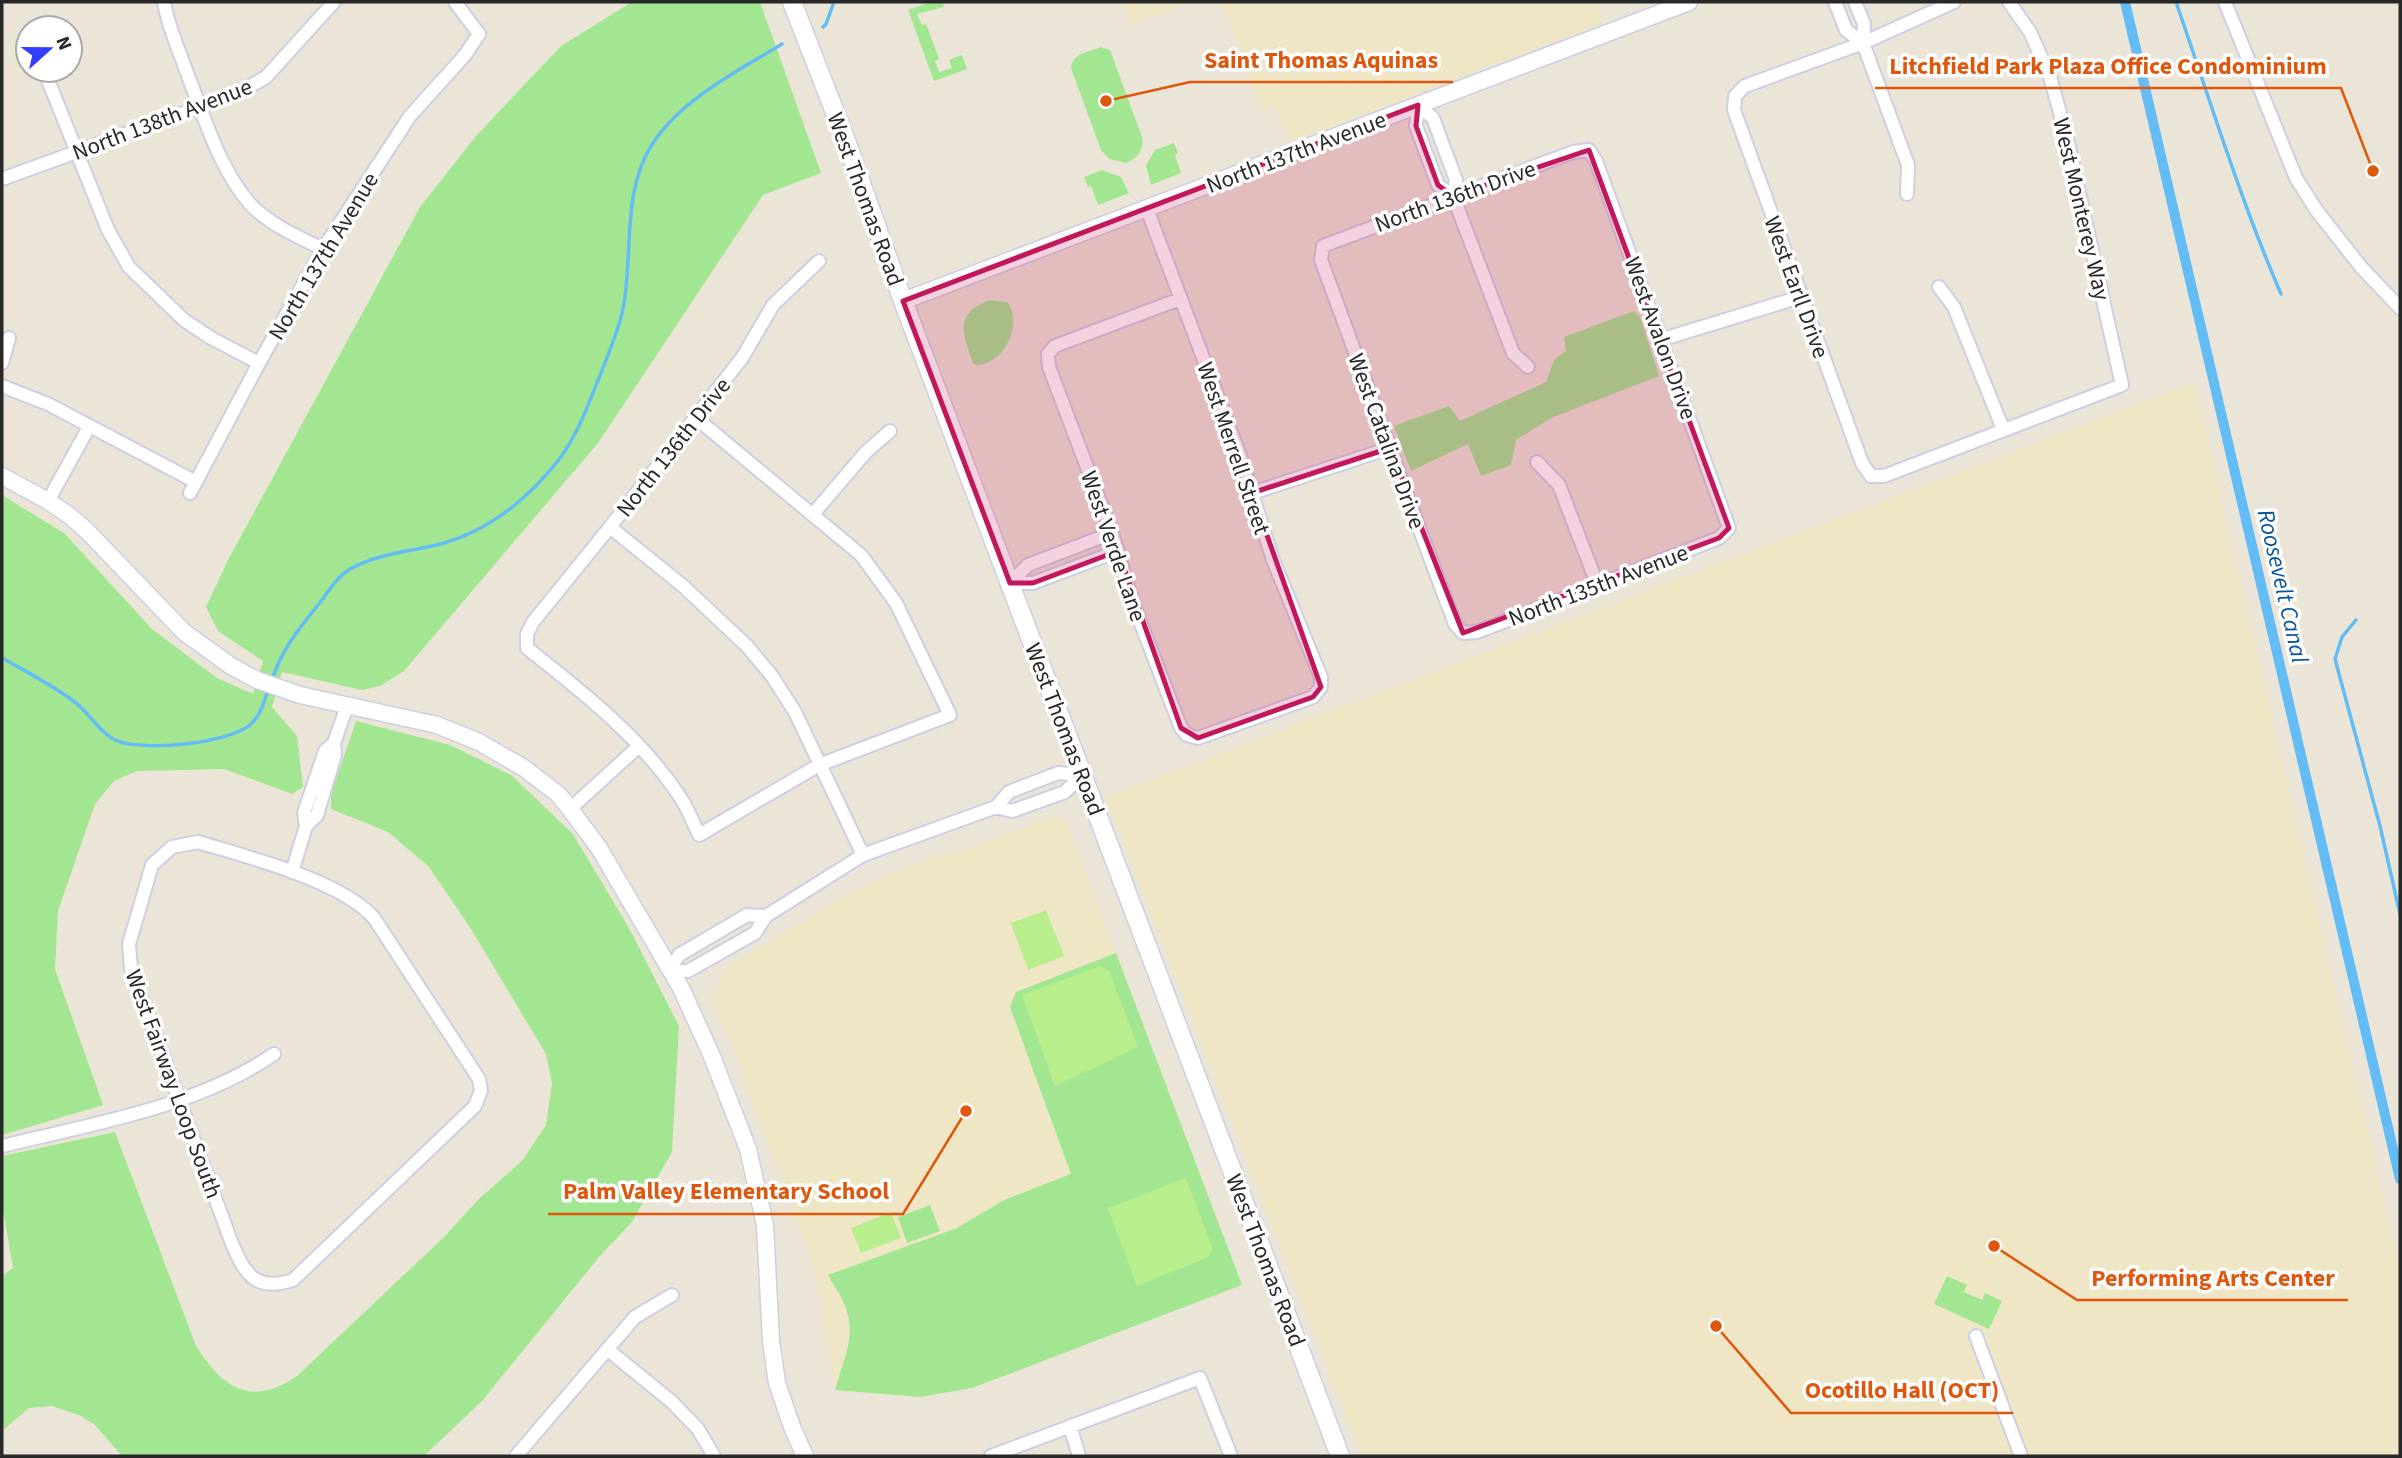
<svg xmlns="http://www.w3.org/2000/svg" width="2402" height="1458" viewBox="0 0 2402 1458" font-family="'Source Sans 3',sans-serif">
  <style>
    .education { fill: #efe6c6 }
    .green { fill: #a3e691 }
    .pitch { fill: #b8ee8b }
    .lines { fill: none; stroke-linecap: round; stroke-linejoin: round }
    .stream { stroke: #64bcf5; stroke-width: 3.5 }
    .canal { stroke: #64bcf5; stroke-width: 10 }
    .minor-casing { stroke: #cdcfe2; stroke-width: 16 }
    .tertiary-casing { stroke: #cdcfe2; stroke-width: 19 }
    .secondary-casing { stroke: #cdcfe2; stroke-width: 21 }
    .minor { stroke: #fff; stroke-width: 12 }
    .tertiary { stroke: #fff; stroke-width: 16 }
    .secondary { stroke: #fff; stroke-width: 18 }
    .marked { fill: #c2185b; fill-opacity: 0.2; stroke: #c2185b; stroke-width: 5; stroke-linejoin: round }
    .labels { text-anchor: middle; stroke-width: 7; stroke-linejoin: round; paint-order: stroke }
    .street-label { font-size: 23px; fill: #282828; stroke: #fff }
    .water-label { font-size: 24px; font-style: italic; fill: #06569e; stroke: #fff }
    .leader { fill: none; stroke: #de570d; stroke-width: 2.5 }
    .callout-dot { fill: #de570d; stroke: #fff; stroke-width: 2.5 }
    .callout-label { font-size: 24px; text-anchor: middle; font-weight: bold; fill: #de570d; stroke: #fff; stroke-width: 7; stroke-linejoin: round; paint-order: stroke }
  </style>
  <rect width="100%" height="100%" fill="#ebe5d8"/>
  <path class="education" d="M1122,2H1192L1128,26Z
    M1220,2H1595L1603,23L1289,143L1275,107L1261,112Z
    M2194,383L2400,1271V1456H1361L1106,797Z
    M1055,816L1065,820L1090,884L1088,885L1090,892H1093L1242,1285L972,1388L920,1397L835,1390L816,1280L787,1194L732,1045L710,999L728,967L843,897L893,872L933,857L969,849Z"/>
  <path class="green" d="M632,2H760L821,173L763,195L598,443L404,671L380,686L362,690L282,672L272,707L297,736L303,787L292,794L224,769L137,771L114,781L95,804L58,911L55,969L103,1105L2,1135V495L64,533L152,629L217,678L253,694L263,661L218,631L206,607L228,560L420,207L476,136L561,46Z
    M931,2H942L944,7L917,14L922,25L926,24L928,29L939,59L935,61L939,72L952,68L949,60L962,55L967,69L934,81L908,10Z
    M1101,47L1110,50L1142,137C1144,150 1138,158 1126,163L1110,159L1101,150L1071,68C1072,53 1089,52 1101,47Z
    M1174,143L1178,153L1175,155L1181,173L1151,185L1146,165L1155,150Z
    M1102,170L1121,177L1129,193L1098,205L1091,186L1088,187L1084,177Z
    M990,300L1007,302C1024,323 1004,365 976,365L973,363C963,333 953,314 990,300Z
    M1634,311L1640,317L1659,376L1551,418L1516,440L1511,465L1481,476L1468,444L1411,471L1394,426L1449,406L1460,421L1546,382L1554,360L1566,351L1564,337Z
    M356,721L450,745L511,775L573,834L629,928L679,1026L672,1152L632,1222L599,1257L482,1401L424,1456H122L95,1425L81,1416L52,1406L29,1408L2,1431V1276L13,1268L2,1204V1156L115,1132L196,1346C223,1388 250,1407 296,1377L443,1238L480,1198L522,1161L546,1125L552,1083L546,1054L471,929L429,867L388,832L331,809V794Z
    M1116,953L1242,1285L972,1388L920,1397L835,1390C844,1357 859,1332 842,1299C838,1291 832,1283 828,1275L957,1228L1004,1200L1071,1174L1010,1007L1016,992Z
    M930,1205L940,1231L907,1243L898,1217Z
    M1947,1276L1967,1285L1964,1292L1982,1300L1985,1293L2002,1301L1989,1329L1934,1304Z"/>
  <path class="pitch" d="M1046,910L1064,956L1028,970L1011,923Z
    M1100,966L1109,971L1138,1047L1055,1086L1022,995Z
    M1186,1178L1213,1249L1209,1257L1137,1286L1108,1208Z
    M891,1212L901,1238L861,1253L851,1228Z"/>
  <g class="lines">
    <path class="stream" d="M2176,2C2210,100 2240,199 2281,294
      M823,27L826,24L834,2
      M2356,620L2342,637L2335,659L2380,826L2400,914
      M2,658C27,672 53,685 76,703C90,714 99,732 115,740C142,752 229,744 251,724C261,715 264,702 268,690
      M272,680C282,648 302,625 322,600C330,589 338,576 350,569C375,555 404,552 432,546C484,535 528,500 560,458C580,431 590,399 603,368C611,346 621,325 624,303C633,250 622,190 653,143C682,99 738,71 782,44"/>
    <path class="canal" d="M2125,2L2400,1179"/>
    <g class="minor-casing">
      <path id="minor" d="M164,2C168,27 179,50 187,73C204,117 219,168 250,204C270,225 298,237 323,249
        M1835,2L1846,30L1863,43
        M1855,2L1864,24L1863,43L1908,165L1907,194
        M1954,2L1863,43L1745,86L1735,96L1734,110L1862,463L1871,476H1884L2122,385L2066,134L2050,77L2030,32L2009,2
        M2225,2L2296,178L2317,211L2361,267L2400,308
        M26,40L28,44
        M44,70L108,230L129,267L184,320L211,338L259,363
        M1418,105L1433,118L1456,180L1453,196L1513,353L1528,367
        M1418,105L1416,126L1438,185L1453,196
        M1589,150L1596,161L1729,528L1719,538L1477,632L1463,633L1455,624C1409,503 1366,381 1321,260L1323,246L1573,152Z
        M2,179L200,107L249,87L266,77L334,2
        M1147,209L1239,453L1273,560L1321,677V687L1313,697L1198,738L1187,735L1181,728L1133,603L1112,533L1049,367L1048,354L1055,346L1180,299
        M1939,287L1954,307L2003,429
        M1660,340L1800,297
        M2,363L9,338
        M2,386L48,404L196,482
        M696,418L861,555L896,603L950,715L819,765L699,835C693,823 688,808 680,797C640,736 582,692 527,648V634L533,622L610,527L742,358L773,305L819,261
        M1537,462L1559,485L1598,586
        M190,493L259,363L323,249L410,116L465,55L479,34L455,2
        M1252,493L1390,448
        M48,501L89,427
        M813,514L866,452L890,431
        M610,527L683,586L747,646L772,676L795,712L863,855
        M1010,583L1028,565L1112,533
        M1010,583H1033L1118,551
        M996,807L1012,811L1065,792L1082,775
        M570,809L639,746
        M306,826L317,815L335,755L334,743L347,706
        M198,842C247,857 340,880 374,918L479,1079L481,1091L475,1106L293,1280C254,1293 244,1272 231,1241L131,969L129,944L152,865L172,847Z
        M292,872L306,826L304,813L325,751L334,743
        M766,916L747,915L679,955L669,970L688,971L755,933L766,916L863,855L996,807L1009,792L1058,773L1082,775
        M2,1146C92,1124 197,1107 274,1054
        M1976,1336L2021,1456
        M607,1349L672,1402L698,1429L714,1456
        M1070,1426L1079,1456
        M516,1456L635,1317L672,1295
        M991,1456L1200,1378L1231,1456"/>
    </g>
    <g class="tertiary-casing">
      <path id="tertiary" d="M903,301L1689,2
        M2,476L48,501L70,516L88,532L184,632L231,666L257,680L300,695L437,725L479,742L524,768L559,795L570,809L599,848L681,988L711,1054L748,1149L765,1225L771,1341L777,1383L792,1427L805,1456"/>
    </g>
    <g class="secondary-casing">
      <path id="secondary" d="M792,2L845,138L903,301L1340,1456"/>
    </g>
    <use href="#minor" class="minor"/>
    <use href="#tertiary" class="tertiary"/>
    <use href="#secondary" class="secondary"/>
  </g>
  <path class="marked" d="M1418,105L1416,126L1438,185L1453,196L1589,150L1729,528L1719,538L1463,633L1390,448L1252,493L1321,687L1313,697L1198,738L1181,728L1118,551L1033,583H1010L903,301Z"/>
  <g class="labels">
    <g class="street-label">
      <text transform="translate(162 119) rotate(-21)" y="8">North 138th Avenue</text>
      <text transform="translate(1296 152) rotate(-21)" y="8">North 137th Avenue</text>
      <text transform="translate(1455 196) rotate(-20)" y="8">North 136th Drive</text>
      <text transform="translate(866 199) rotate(70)" y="8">West Thomas Road</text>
      <text transform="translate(2082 209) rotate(77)" y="8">West Monterey Way</text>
      <text transform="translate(323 256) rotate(-59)" y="8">North 137th Avenue</text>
      <text transform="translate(1797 287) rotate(70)" y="8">West Earll Drive</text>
      <text transform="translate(1661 338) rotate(70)" y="8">West Avalon Drive</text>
      <text transform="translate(1387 441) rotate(70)" y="8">West Catalina Drive</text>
      <text transform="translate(673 447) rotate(-52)" y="8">North 136th Drive</text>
      <text transform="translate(1234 448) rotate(71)" y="8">West Merrell Street</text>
      <text transform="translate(1114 546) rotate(71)" y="8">West Verde Lane</text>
      <text transform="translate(1598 585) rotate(-21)" y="8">North 135th Avenue</text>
      <text transform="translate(1065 729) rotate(69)" y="8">West Thomas Road</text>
      <text transform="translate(174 1084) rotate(70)" y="8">West Fairway Loop South</text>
      <text transform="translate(1266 1260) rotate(69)" y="8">West Thomas Road</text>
    </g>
    <g class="water-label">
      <text transform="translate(2283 586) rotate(77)" y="8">Roosevelt Canal</text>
    </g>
  </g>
  <path class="leader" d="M1106 101L1190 82H1453M2373 171L2341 88H1875M966 1111L903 1214H548M1994 1246L2077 1300H2348M1716 1326L1791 1413H2013"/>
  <g class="callout-dot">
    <circle cx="1106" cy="101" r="7"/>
    <circle cx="2373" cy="171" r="7"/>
    <circle cx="966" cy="1111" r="7"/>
    <circle cx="1994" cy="1246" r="7"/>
    <circle cx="1716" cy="1326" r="7"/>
  </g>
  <g class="callout-label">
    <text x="1321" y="68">Saint Thomas Aquinas</text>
    <text x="2108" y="74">Litchfield Park Plaza Office Condominium</text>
    <text x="726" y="1199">Palm Valley Elementary School</text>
    <text x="2213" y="1286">Performing Arts Center</text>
    <text x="1902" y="1398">Ocotillo Hall (OCT)</text>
  </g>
  <rect width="2402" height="1458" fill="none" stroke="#282828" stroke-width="7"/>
  <g transform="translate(49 49) rotate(69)"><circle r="33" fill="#ffffff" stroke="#a9a9a9" stroke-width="2"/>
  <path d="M0-5L12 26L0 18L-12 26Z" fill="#313eff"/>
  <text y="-10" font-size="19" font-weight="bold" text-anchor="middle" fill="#282828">N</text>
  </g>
</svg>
